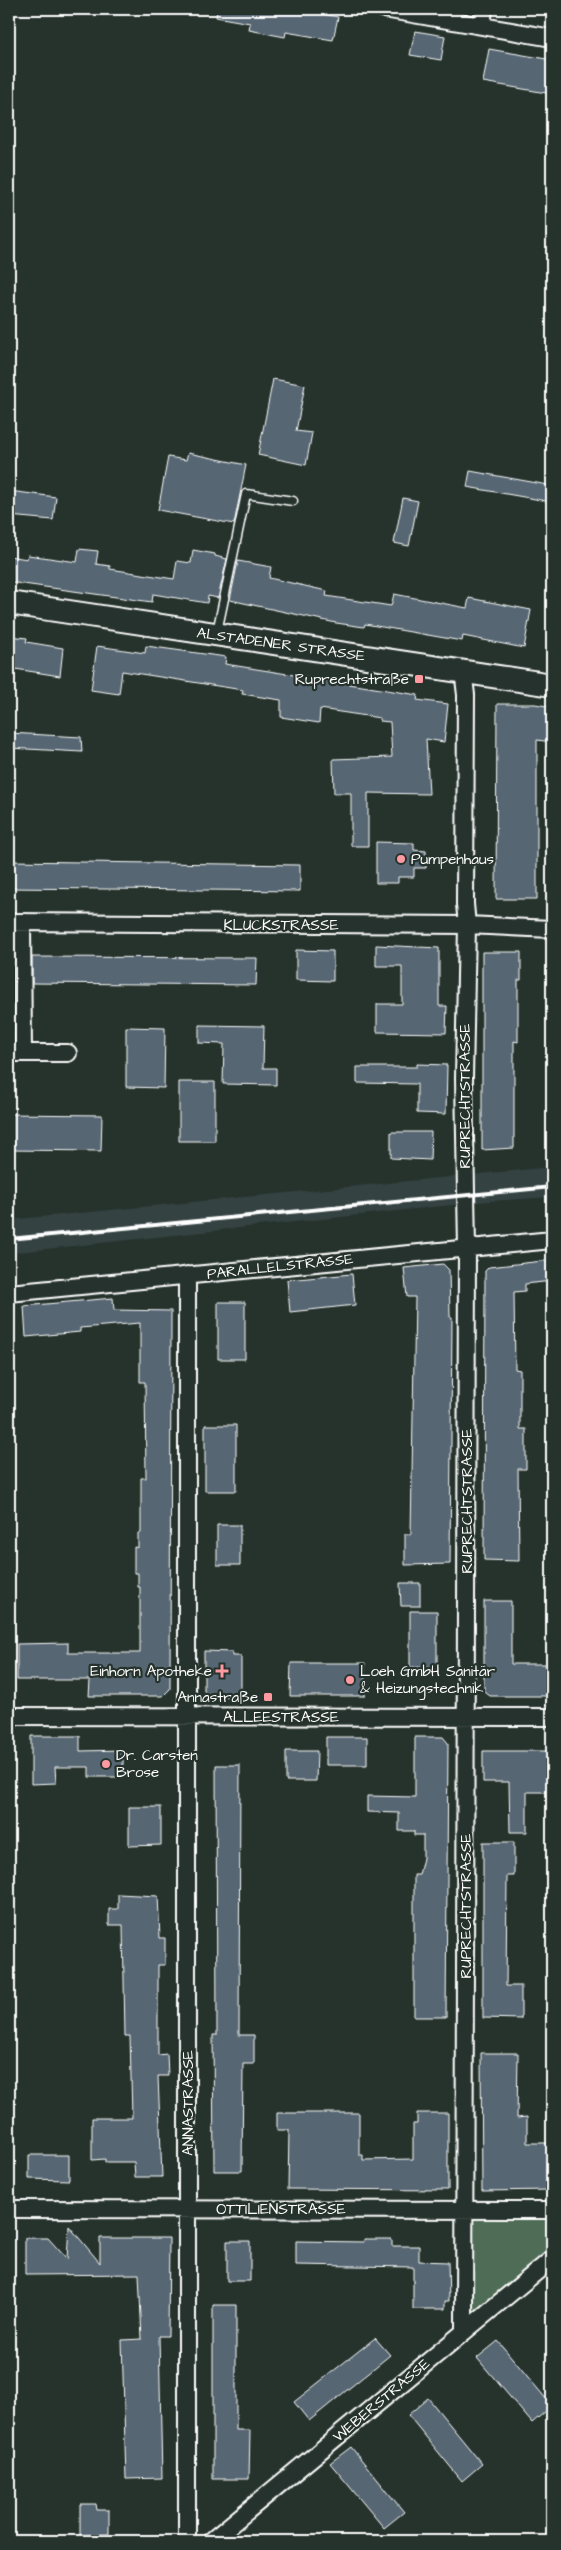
<svg xmlns="http://www.w3.org/2000/svg" width="561" height="2550" viewBox="0 0 561 2550" font-family="'Architects Daughter',sans-serif">
  <style>
    .built { fill: #344242 }
    .green { fill: #4f6d56; stroke: #a7b6aa }
    .building { fill: #566673; stroke: #fff }
    .lines { fill: none; stroke-linecap: round; stroke-linejoin: round }
    .lane-casing { stroke: #fff; stroke-width: 11 }
    .street-casing { stroke: #fff; stroke-width: 20 }
    .secondary-casing { stroke: #fff; stroke-width: 26 }
    .lane { stroke: #26332d; stroke-width: 8 }
    .street { stroke: #26332d; stroke-width: 16 }
    .secondary { stroke: #26332d; stroke-width: 22 }
    .rail { stroke: #fff; stroke-width: 4 }
    .poi-dot { fill: #ff9aa2; stroke: #26332d; stroke-width: 2 }
    .labels { text-anchor: middle; stroke-width: 4.5; stroke-linejoin: round; paint-order: stroke }
    .street-label { font-size: 15px; fill: #fff; stroke: #26332d }
    .poi-label { font-size: 15px; fill: #fff; stroke: #26332d; text-anchor: end }
  </style>
  <rect width="100%" height="100%" fill="#26332d"/>
  <filter id="ink" filterUnits="userSpaceOnUse"><feTurbulence type="fractalNoise" baseFrequency=".02" numOctaves="2"/><feDisplacementMap in="SourceGraphic" scale="10" xChannelSelector="R" yChannelSelector="G"/><feConvolveMatrix kernelMatrix="1 2 1 2 8 2 1 2 1" color-interpolation-filters="sRGB"/></filter>
  <g filter="url(#ink)">
    <path class="built" d="M552,1167V1197L489,1201L9,1253V1220Z"/>
    <path class="green" d="M466,2210H552V2259L464,2331Z"/>
    <path class="building" d="M217,9H297L338,17L333,40L286,32L285,37L249,30L250,23L216,17Z
      M415,31L445,36L441,60L410,55Z
      M489,49L552,60V94L483,82Z
      M273,379L305,385L296,431L312,433L306,465L258,455Z
      M188,453L246,465L234,524L158,510L168,457L186,460Z
      M470,471L548,485L552,488V502L467,487Z
      M9,491L56,497L53,520L9,516Z
      M403,498L418,501L409,546L394,543Z
      M79,549L98,551L96,564L110,566V569L174,579L177,561L191,563L193,550L215,554V556L227,559L218,598L208,596L207,603L153,594L152,602L9,582V556L27,559L28,555L77,562Z
      M238,561L271,567L269,578L327,591L326,596L391,606L394,594L467,608L469,598L531,610L524,648L463,636L462,641L365,624L364,627L336,623L230,600Z
      M9,636L27,638L26,642L63,648L60,676L9,668Z
      M97,646L145,653L146,646L226,657L225,664L418,695L417,700L448,704L444,742L426,739L429,794L368,793V846H351V793H334L333,759L392,757L390,722L380,721V718L320,709L319,723L281,717V700L242,694L243,690L122,671L119,694L91,690Z
      M497,704H535L552,707V742L537,740V899H496Z
      M9,733L81,737L82,752L9,748Z
      M376,842L414,843V850L426,851V868H414V877H398V883H376Z
      M9,861L300,865V891L9,888Z
      M376,945L439,948V1006H447L446,1033L377,1032V1004H402V966H376Z
      M296,950L333,951V981L296,980Z
      M482,952H521V980H518V1042L514,1041V1148L482,1150Z
      M32,957L257,958L256,985L32,983Z
      M199,1025L264,1026L263,1068H276V1085L223,1084L224,1044L199,1043Z
      M126,1027L165,1028L164,1088L126,1087Z
      M417,1064L447,1065L446,1114L417,1113V1084L357,1083V1067H417Z
      M179,1082H215V1141H179Z
      M9,1114L102,1115L101,1151L9,1150Z
      M391,1132H431L430,1160L391,1158Z
      M552,1260V1281L525,1284V1291L514,1292L515,1369L520,1370V1429H526V1469H518L519,1561L484,1560L485,1271L489,1267Z
      M443,1264L449,1270L450,1317H452L450,1564L405,1565V1534H411L415,1297H407L404,1268Z
      M352,1274L355,1305L290,1312L287,1280Z
      M113,1298L114,1310L171,1311L170,1689L163,1696H89L90,1680H17V1644L68,1643V1653H140V1587H138V1573H134V1547L138,1548V1533H141V1478H146L145,1382H140V1323L80,1328V1332L26,1337L24,1306Z
      M218,1302H245V1359H218Z
      M205,1425H236V1491H205Z
      M217,1525H240V1565H217Z
      M400,1583H420V1606H401Z
      M484,1601H511V1664H546V1668H552V1696H490L484,1691Z
      M410,1611H437V1668L410,1667Z
      M204,1651L232,1652V1656H241V1697L209,1696L204,1691Z
      M291,1663H365V1696H290Z
      M31,1736H80V1751L123,1750V1777H89V1767H55L56,1783L31,1784Z
      M326,1737H367V1765H326Z
      M415,1737H443L448,1743L446,2017H414V1875H419L423,1858V1835H414V1831H399V1813L367,1812V1796L415,1797Z
      M286,1751H317L316,1781H286Z
      M483,1751H552V1792H527V1832H510L509,1782H483Z
      M216,1765H240L239,2035H254V2064H243L242,2171H214L213,2035H217Z
      M129,1807H161V1845L129,1846Z
      M483,1842H514V1876H507L506,1986H521V2019L483,2018Z
      M118,1894L158,1896L160,1938H165V1965H158V2055L167,2054L168,2076H158L162,2177H135L134,2162H105V2159L92,2160V2118H132L130,2036H125L123,1925H109V1909H118Z
      M481,2053H518L517,2118L527,2117V2143H552V2190L482,2191Z
      M277,2113H359V2155H363V2160L413,2159V2124H417V2113H448V2190L288,2189L289,2130H277Z
      M29,2155H69V2180L29,2179Z
      M69,2226L100,2263V2238H169L168,2336H159L162,2478L126,2479L122,2340L142,2339L139,2274L25,2275V2238H48L67,2259Z
      M364,2239H392V2246H419V2261L448,2262L449,2301H445V2309H413V2267L296,2265V2241L364,2242Z
      M227,2241H250V2281H227Z
      M213,2305H236V2430H250L249,2479H213Z
      M375,2338L390,2355L309,2421L294,2402Z
      M498,2341L552,2406L532,2423L477,2358Z
      M428,2398L482,2464L462,2481L408,2415Z
      M351,2447L404,2512L384,2528L330,2463Z
      M80,2504H96L97,2510H109V2534L80,2535Z"/>
    <g class="lines">
      <g class="lane-casing">
        <path id="lane" d="M217,632L246,494L293,501"/>
      </g>
      <g class="street-casing">
        <path id="street" d="M384,9L552,38
          M482,25L484,9
          M463,670L466,695L465,904L467,925L464,1078L467,1248L464,2332
          M9,922L467,925L552,929
          M22,922L23,1053
          M9,1053H68
          M187,1275V2541
          M9,1293L552,1240
          M9,1716L552,1717
          M9,2209L552,2210
          M211,2541L552,2259"/>
      </g>
      <g class="secondary-casing">
        <path id="secondary" d="M9,603L552,685"/>
      </g>
      <use href="#lane" class="lane"/>
      <use href="#street" class="street"/>
      <use href="#secondary" class="secondary"/>
      <path class="rail" d="M9,1239L552,1187"/>
    </g>
  </g>
  <g class="poi-dot">
    <rect x="414" y="674" width="10" height="10" rx="2.5"/>
    <circle cx="401" cy="859" r="5"/>
    <path d="M219.5 1663.5h5v5h5v5h-5v5h-5v-5h-5v-5h5z"/>
    <circle cx="350" cy="1680" r="5"/>
    <rect x="263" y="1692" width="10" height="10" rx="2.5"/>
    <circle cx="106" cy="1764" r="5"/>
  </g>
  <g class="labels">
    <g class="street-label">
      <text transform="translate(281 644) rotate(8)" y="5">ALSTADENER STRASSE</text>
      <text x="281" y="930">KLUCKSTRASSE</text>
      <text transform="translate(465 1096) rotate(-90)" y="5">RUPRECHTSTRASSE</text>
      <text transform="translate(280 1266) rotate(-6)" y="5">PARALLELSTRASSE</text>
      <text transform="translate(467 1501) rotate(-90)" y="5">RUPRECHTSTRASSE</text>
      <text x="281" y="1722">ALLEESTRASSE</text>
      <text transform="translate(466 1906) rotate(-90)" y="5">RUPRECHTSTRASSE</text>
      <text transform="translate(188 2103) rotate(-90)" y="5">ANNASTRASSE</text>
      <text x="281" y="2214">OTTILIENSTRASSE</text>
      <text transform="translate(381 2400) rotate(-40)" y="5">WEBERSTRASSE</text>
    </g>
    <g class="poi-label">
      <text x="409" y="684">Ruprechtstraße</text>
      <text x="411" y="864" text-anchor="start">Pumpenhaus</text>
      <text x="212" y="1676">Einhorn Apotheke</text>
      <text x="360" y="1676" text-anchor="start">Loeh GmbH Sanitär<tspan x="360" dy="17">&amp; Heizungstechnik</tspan></text>
      <text x="258" y="1702">Annastraße</text>
      <text x="116" y="1760" text-anchor="start">Dr. Carsten<tspan x="116" dy="17">Brose</tspan></text>
    </g>
  </g>
  <rect width="561" height="2550" fill="none" stroke="#26332d" stroke-width="30"/>
  <rect x="15" y="15" width="531" height="2520" fill="none" stroke="#fff" stroke-width="2" filter="url(#ink)"/>
</svg>
